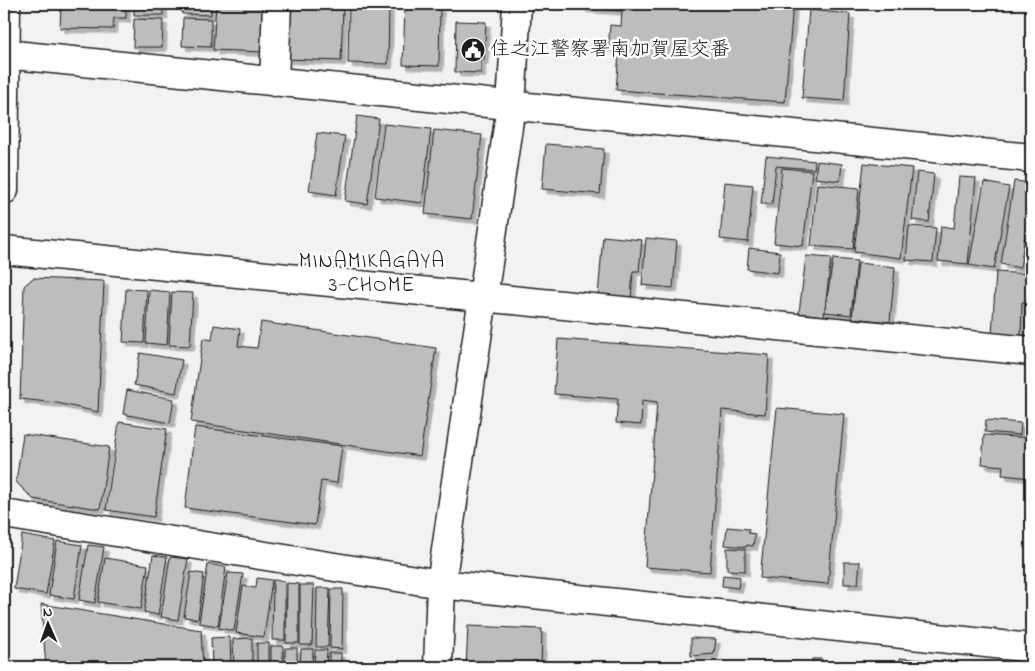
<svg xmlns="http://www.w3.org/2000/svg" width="1035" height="671" font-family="'Indie Flower','Klee One',sans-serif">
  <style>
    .building { fill: #bdbdbd; stroke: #1c1c1c; filter: url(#shadow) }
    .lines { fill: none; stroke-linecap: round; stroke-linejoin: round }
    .minor-casing { stroke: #1c1c1c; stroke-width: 31 }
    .minor { stroke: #fff; stroke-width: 28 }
    .labels { text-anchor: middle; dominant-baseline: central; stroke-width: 5; stroke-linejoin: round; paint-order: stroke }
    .poi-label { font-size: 20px; fill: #1c1c1c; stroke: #fff; text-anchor: start }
    .neighbourhood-label { font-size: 21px; letter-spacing: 1px; fill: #1c1c1c; stroke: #fff }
  </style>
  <defs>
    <filter id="shadow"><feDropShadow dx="4.5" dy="4.5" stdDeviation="0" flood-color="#0004"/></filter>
  </defs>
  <rect width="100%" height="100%" fill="#f2f2f2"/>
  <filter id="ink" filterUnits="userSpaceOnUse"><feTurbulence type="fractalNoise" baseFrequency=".02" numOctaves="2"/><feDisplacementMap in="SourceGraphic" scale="10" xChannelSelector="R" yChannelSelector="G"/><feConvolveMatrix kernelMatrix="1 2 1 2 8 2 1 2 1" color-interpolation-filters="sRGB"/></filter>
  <g filter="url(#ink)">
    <path class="building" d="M61 4H126V18H114L113 29 60 28Z
      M134 4H163V15H134Z
      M182 4H211V15L182 14Z
      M216 4H267L264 52 213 50Z
      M582 4H793L785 102 616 90 619 52 608 51 610 25 621 26 622 11 582 8Z
      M288 5 343 7 341 61 286 59Z
      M349 5 389 6 388 64 348 63Z
      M405 7H440L439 66 403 65Z
      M809 10 850 14 844 101 802 98Z
      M183 18 211 19V47L182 46Z
      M134 19 163 20 162 47H133Z
      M456 21 486 22 484 61 481 60V73L455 72Z
      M357 116 379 119 367 204 345 201Z
      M384 124 431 129 422 203 375 197Z
      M434 130 482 135 472 219 425 214Z
      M317 133 345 136 336 195 309 191Z
      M546 144 604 149 600 194 542 189Z
      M766 156 815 161 814 169 776 166 772 204H761Z
      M817 161 842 164 840 181 815 178Z
      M864 163 912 168 901 258 854 252Z
      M782 168 812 171 803 246 774 243Z
      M917 172 934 174 929 222 912 220Z
      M959 177 976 178 968 264 938 261 941 226 954 228Z
      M1014 181 1031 183V195L1020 268 1001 264Z
      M725 182 753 185 748 242 720 239Z
      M984 182 1009 187 994 269 969 265Z
      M817 184 859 188 853 249 811 246Z
      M909 226 936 228 933 262 906 260Z
      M603 236 642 240 639 271H633L631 299 598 296Z
      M646 238 677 241 673 288 642 285Z
      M749 248 780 252 778 273 747 269Z
      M806 256 831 258 824 316 799 313Z
      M833 259 857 261 851 315 825 312Z
      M858 263 895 267 890 322 852 318Z
      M996 272 1031 274V303L1022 302 1021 336 992 334Z
      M33 278 104 281 98 412 57 403 20 399 24 286Z
      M126 289 147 290 144 343 123 342Z
      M149 290 170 292 167 345 146 343Z
      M172 292 193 293 190 346 169 345Z
      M261 322 436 348 420 456 191 422 203 338 212 340 214 325 240 329 238 346 257 348Z
      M558 339 769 355 765 414 722 410 710 572 645 567 657 402 642 400 641 425 616 423 618 399 554 394Z
      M140 353 182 360 176 393 134 385Z
      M1028 386 1031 387V433H1024Z
      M127 390 174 399 170 423 123 414Z
      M777 408 844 414 828 584 760 578Z
      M986 420 1021 423 1020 435 985 432Z
      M119 422 167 429 154 517 106 510Z
      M195 427 342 446 337 483 321 481 315 525 185 508Z
      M23 434 109 447 100 509 33 499 16 482Z
      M984 435 1031 438V478L1002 475 1003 466 982 464Z
      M727 527 749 529 748 533 755 534 753 546 747 545 746 547 725 545Z
      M22 535 55 541 46 594 14 589Z
      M57 541 82 545 74 599 49 595Z
      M88 545 104 547 95 603 79 600Z
      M727 548 745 549V571L727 570Z
      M153 555 167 557 158 615 144 612Z
      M170 557 188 559 178 620 161 617Z
      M105 558 148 565 141 609 98 602Z
      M844 562H860L858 584H844Z
      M208 564 226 567 218 626 199 623Z
      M191 572 204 574 198 619 184 617Z
      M228 573 243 574 234 631 219 628Z
      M723 575 740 577 738 588 722 586Z
      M257 578 272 580 264 637 236 633 243 586 256 588Z
      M273 580 285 581V640H272Z
      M287 583 299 584V643H286Z
      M300 585H314L312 645H300Z
      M317 588H330L328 647H316Z
      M331 589H343L342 649 330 648Z
      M41 604 201 630 203 667H46Z
      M468 626 542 629 541 667H466Z
      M230 637 231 667H212L211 638Z
      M252 638V667H234L233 639Z
      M691 638 716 639 714 654 691 656Z
      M257 643H269V667H257Z
      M271 646H283V667H271Z
      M285 648H297V667H285Z
      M301 649H313L312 667H300Z
      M315 650H327L326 667H314Z
      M329 653H341V667H329Z
      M900 658 957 663V667H900Z
      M812 659H822V667H812Z"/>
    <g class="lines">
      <defs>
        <path id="minor" d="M4 54 1031 158
          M274 82 277 4
          M4 190 6 4
          M4 250 1031 351
          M4 514 441 584 1031 648
          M438 667 441 584 511 106 517 4"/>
      </defs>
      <use href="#minor" class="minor-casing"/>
      <use href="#minor" class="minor"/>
    </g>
  </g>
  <defs>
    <symbol id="civic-disc" viewBox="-11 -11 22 22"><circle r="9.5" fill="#1c1c1c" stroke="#fff"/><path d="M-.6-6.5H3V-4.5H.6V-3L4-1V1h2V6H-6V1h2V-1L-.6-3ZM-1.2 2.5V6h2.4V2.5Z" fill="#fff"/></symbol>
  </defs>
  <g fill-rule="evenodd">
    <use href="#civic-disc" x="459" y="36" width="28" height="28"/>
  </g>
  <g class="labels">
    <g class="poi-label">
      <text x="490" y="50">住之江警察署南加賀屋交番</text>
    </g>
    <g class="neighbourhood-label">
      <text x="372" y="262">MINAMIKAGAYA<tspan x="372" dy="24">3-CHOME</tspan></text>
    </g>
  </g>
  <rect width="1035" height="671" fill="none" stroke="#fff" stroke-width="20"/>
  <rect x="10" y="10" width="1015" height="651" fill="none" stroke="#1c1c1c" stroke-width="2" filter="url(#ink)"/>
  <g transform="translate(48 624) rotate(358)" stroke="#ffffff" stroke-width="4" paint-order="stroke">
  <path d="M0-4L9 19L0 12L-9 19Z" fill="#1c1c1c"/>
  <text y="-8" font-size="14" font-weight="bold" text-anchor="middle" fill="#1c1c1c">N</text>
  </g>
</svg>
